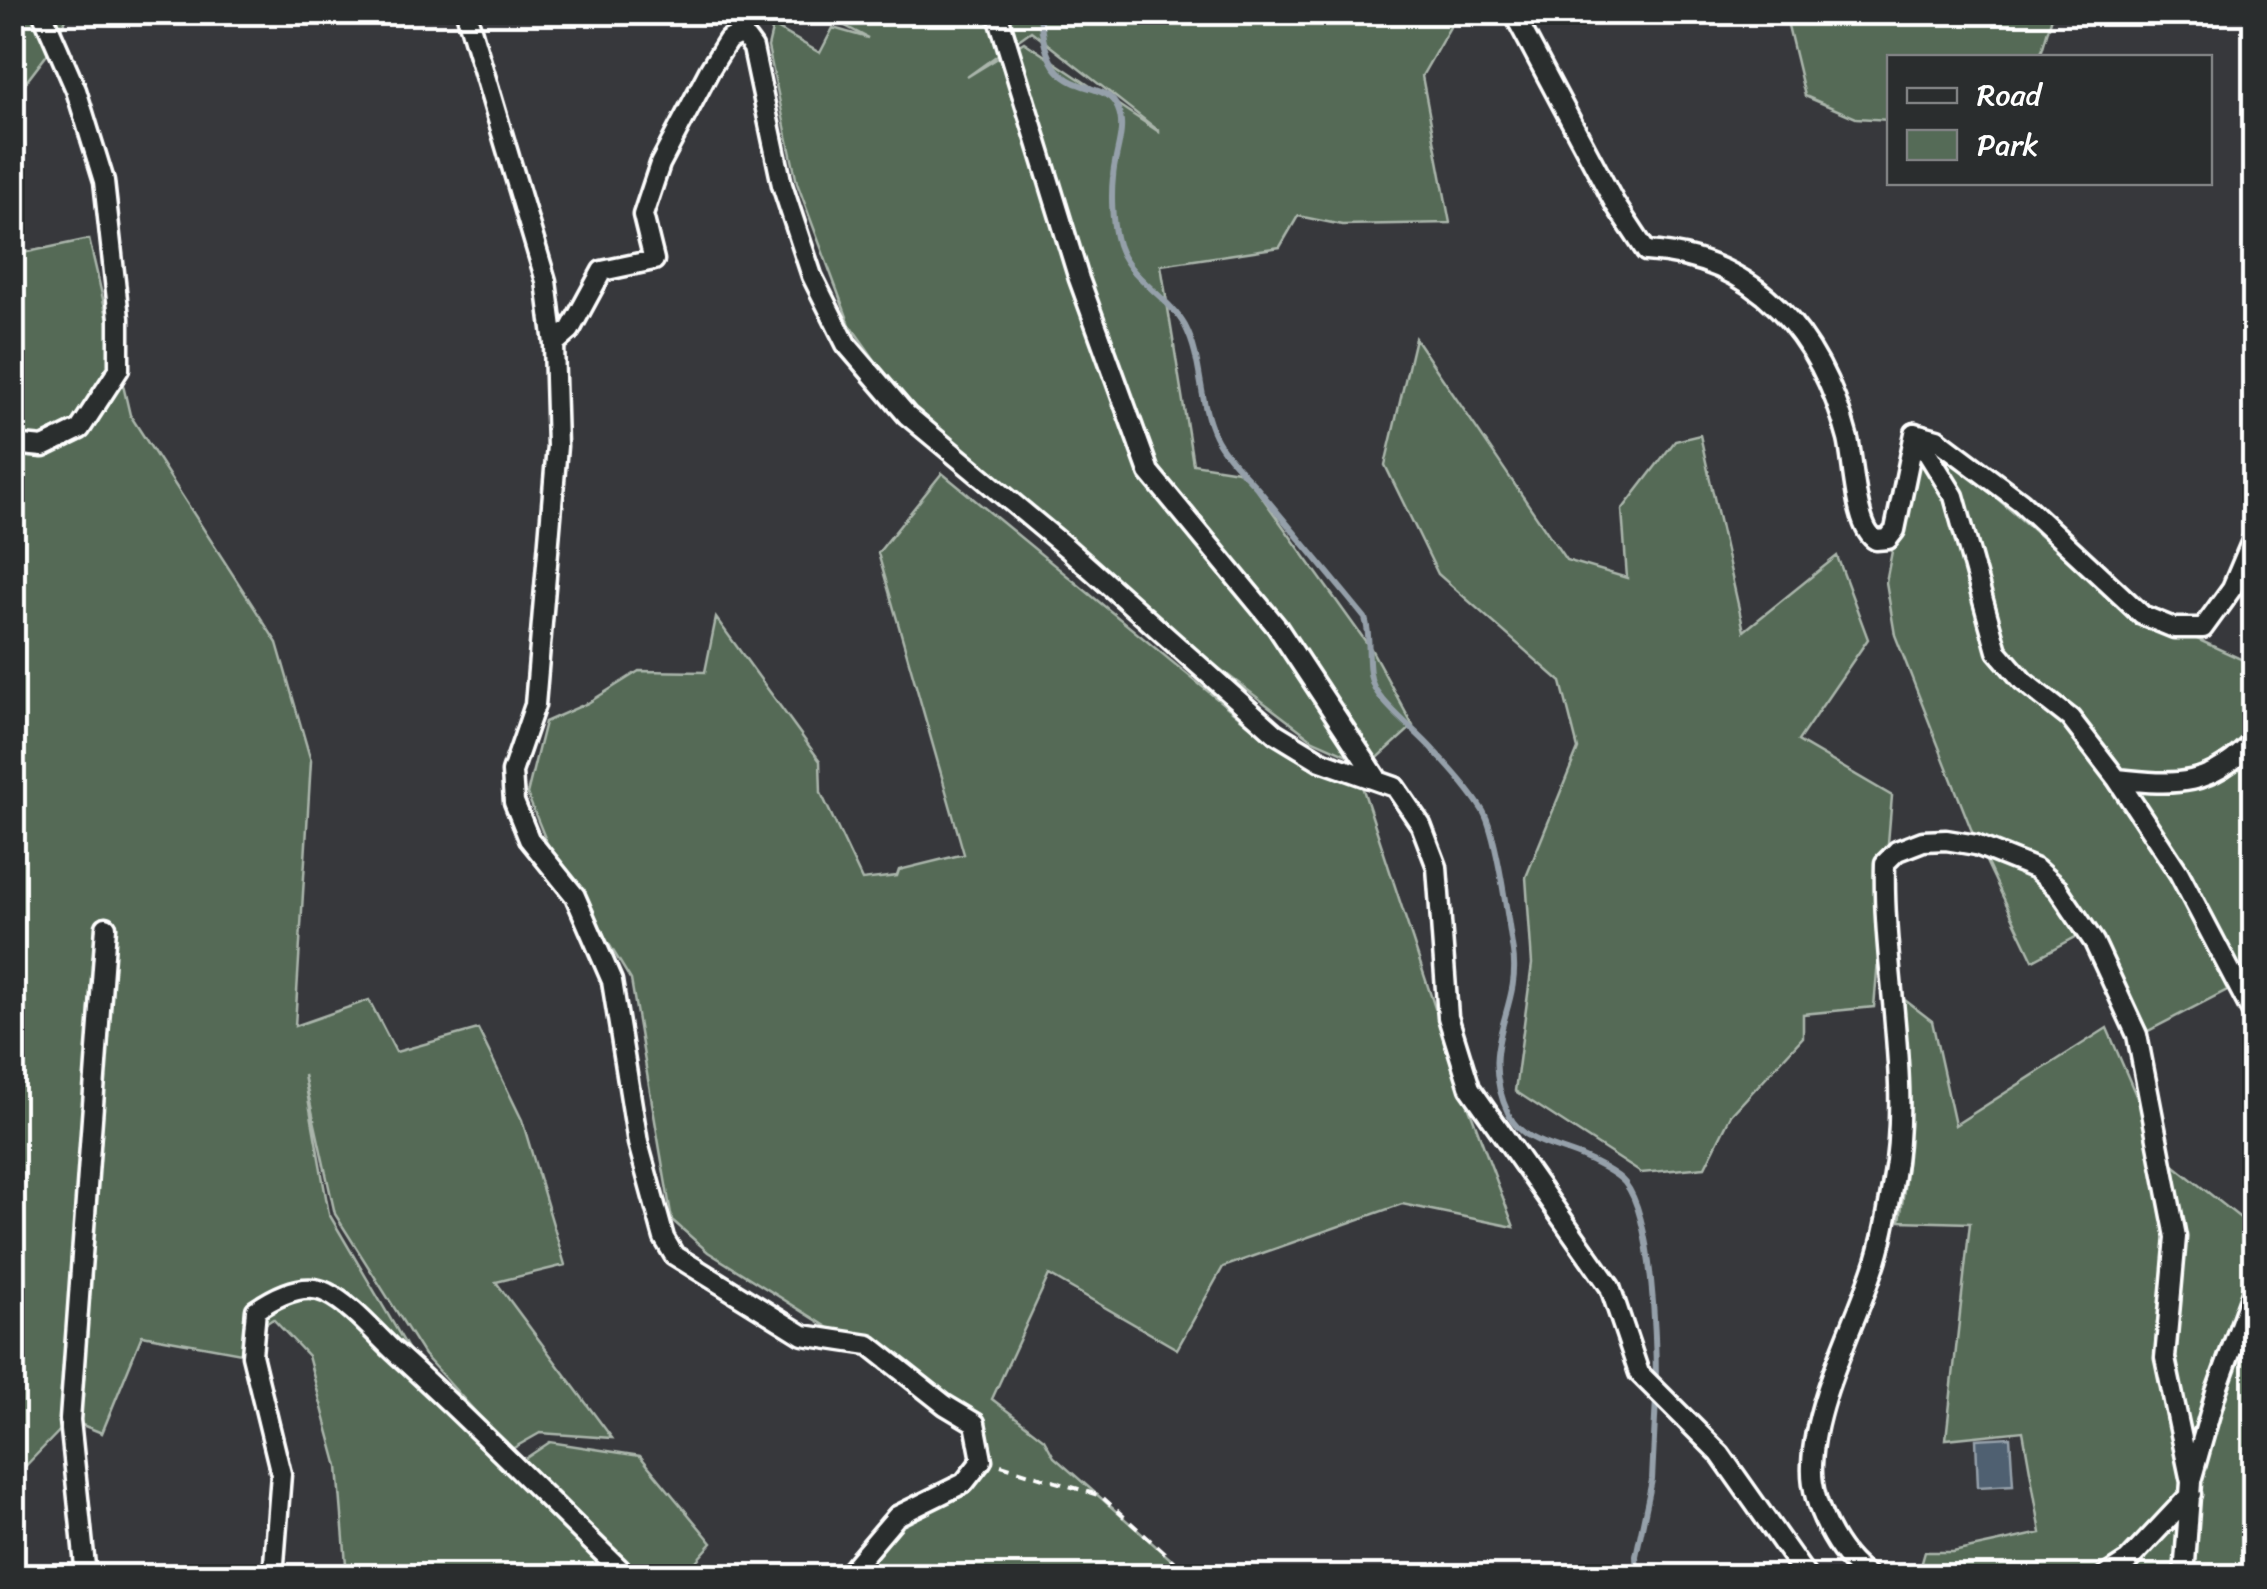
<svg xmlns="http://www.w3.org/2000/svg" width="2267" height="1589" font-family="Sriracha,sans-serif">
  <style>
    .green { fill: #556b57; stroke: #aab5ab; stroke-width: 2.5; fill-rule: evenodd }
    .water { fill: #4f6171; stroke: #95a0aa; stroke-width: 2.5 }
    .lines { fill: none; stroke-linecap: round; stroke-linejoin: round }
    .stream { stroke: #95a0aa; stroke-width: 6 }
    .minor-casing { stroke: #fff; stroke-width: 25 }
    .path { stroke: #fff; stroke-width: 4; stroke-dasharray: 10 8; stroke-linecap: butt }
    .minor { stroke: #2a2d2e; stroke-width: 18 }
  </style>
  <rect width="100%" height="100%" fill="#37383c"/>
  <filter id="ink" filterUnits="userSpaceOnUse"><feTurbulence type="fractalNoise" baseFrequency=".01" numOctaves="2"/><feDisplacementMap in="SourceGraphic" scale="20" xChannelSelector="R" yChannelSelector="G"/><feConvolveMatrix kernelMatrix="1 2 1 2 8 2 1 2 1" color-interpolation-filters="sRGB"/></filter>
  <g filter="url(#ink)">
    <path class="green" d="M13 13H69L49 52 13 99Z
      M830 13H1458L1422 76 1450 223 1342 225 1298 216 1280 247 1161 265 1193 464 1244 472 1371 649 1413 726 1370 765 1313 740 947 461 850 325 797 183 768 47 773 26 820 53 833 28 868 38 834 20ZM1031 31 1159 131V132L1024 42 967 77Z
      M1785 13V12L2053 13 2040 57 1890 58 1889 120 1856 118 1805 96Z
      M12 219 23 253 89 239 130 415 277 643 311 761 295 1026 369 1000 396 1052 478 1029 522 1120 565 1265 496 1282 612 1438 540 1433 510 1450 424 1355 335 1214 304 1075 329 1214 424 1376 514 1466 550 1442 640 1456 712 1543 683 1576H347L338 1467 308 1356 273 1319 247 1336 252 1355 142 1335 102 1433 70 1420 13 1479Z
      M1415 338 1566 560 1627 578 1622 510 1675 441 1700 435 1744 631 1837 556 1868 639 1798 741 1892 796 1874 1007 1803 1014V1037L1731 1115 1705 1167 1641 1173 1515 1091 1532 964 1526 877 1578 749 1561 682 1438 574 1385 465Z
      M1915 433 1924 435 2146 628 2197 639 2254 665V719L2244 731 2254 740V1004L2241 983 2148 1031 2087 931 2033 960 1973 834 1895 635 1886 582Z
      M942 473 1266 739 1361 783 1459 1081 1514 1227 1402 1204 1223 1267 1177 1349 1049 1275 992 1399 1044 1439 1054 1457 1190 1576H864L905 1512 964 1483 985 1426 708 1252 672 1220 631 980 547 843 527 794 545 722 588 703 639 671 705 672 716 618 820 761 821 793 862 880 897 876 899 870 964 854 878 553Z
      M1897 994 1932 1021 1955 1125 2107 1028 2162 1156 2253 1228 2227 1365 2254 1303V1576H1918L1925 1552H1953L2041 1533 2023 1431 1946 1439 1970 1223 1900 1221 1908 1156Z"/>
    <path class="water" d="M2010 1437 2013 1485 1978 1487 1976 1439Z"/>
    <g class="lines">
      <path class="stream" d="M1040 12C1045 110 1103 71 1118 109 1127 130 1114 155 1113 177 1111 195 1112 220 1116 237 1124 278 1167 293 1185 326 1203 360 1198 401 1215 436 1224 455 1244 473 1258 489 1294 532 1330 575 1365 618 1373 641 1363 672 1377 692 1391 713 1418 732 1435 752 1452 770 1470 790 1483 811 1497 835 1508 921 1513 952 1522 1011 1475 1043 1509 1115 1521 1141 1556 1146 1580 1156 1592 1161 1617 1173 1625 1183 1653 1218 1656 1340 1656 1385
        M1637 1576 1636 1556 1652 1480 1656 1398"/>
      <defs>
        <path id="minor" d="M466 12 546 281 554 344 557 446 535 705 512 772 514 802 529 839 575 896 612 981 638 1143 664 1238 674 1255 803 1335 869 1345 945 1405 975 1423 982 1460 964 1483 897 1516 846 1576
          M997 12 1079 279 1149 472 1277 627 1376 777
          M1513 12 1615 204 1646 251C1758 257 1821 336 1848 439 1854 463 1855 529 1876 540L1888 539 1895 530 1915 433
          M554 344 570 330 602 271 654 260 643 215 660 164 710 69 728 40 742 33 753 48 782 185 812 276 846 344 907 415 1068 549 1275 733 1321 761 1395 787 1421 825 1437 867 1448 1017 1470 1088 1610 1287 1639 1373 1720 1454 1806 1576
          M1915 433 1954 496 1997 651 2023 681 2070 718 2117 779 2179 873 2254 1016
          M1915 433 1937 439 2021 502 2142 615 2174 628H2203L2232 588 2254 536
          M12 444 43 447 80 429 119 369V318L104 181 76 90 42 12
          M2117 779C2176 786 2212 787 2254 740
          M2192 1477 2216 1392 2254 1287
          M86 1576 70 1420 106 927
          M273 1576 281 1474 252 1355 256 1310C275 1297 304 1281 327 1293 352 1305 376 1335 396 1353 476 1425 550 1502 627 1576
          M1868 1576C1837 1556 1810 1503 1812 1465 1814 1403 1853 1329 1873 1270 1883 1242 1888 1211 1893 1181 1912 1078 1882 968 1885 863L1897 851 1923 841 1946 840 1976 845 2036 869 2058 889 2094 942 2137 1035 2176 1237 2165 1358 2191 1482 2184 1576
          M2105 1576 2128 1561 2191 1494"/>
      </defs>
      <use href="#minor" class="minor-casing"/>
      <path class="path" d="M1001 1465 1101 1496 1190 1576"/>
      <use href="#minor" class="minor"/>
    </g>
  </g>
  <rect width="2267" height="1589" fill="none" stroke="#2a2d2e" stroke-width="50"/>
  <rect x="25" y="25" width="2217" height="1539" fill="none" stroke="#fff" stroke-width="4" filter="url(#ink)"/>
  <rect x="1887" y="55" width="325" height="130" fill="#2a2d2e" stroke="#7f8182" stroke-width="2.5"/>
  <rect x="1907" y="88" width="50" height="15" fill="#2a2d2e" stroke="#7f8182" stroke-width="2.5"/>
  <text x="1977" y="105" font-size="30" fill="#ffffff">Road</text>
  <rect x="1907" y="130" width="50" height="30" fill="#556b57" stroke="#7f8182" stroke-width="2.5"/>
  <text x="1977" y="155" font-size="30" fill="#ffffff">Park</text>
</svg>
